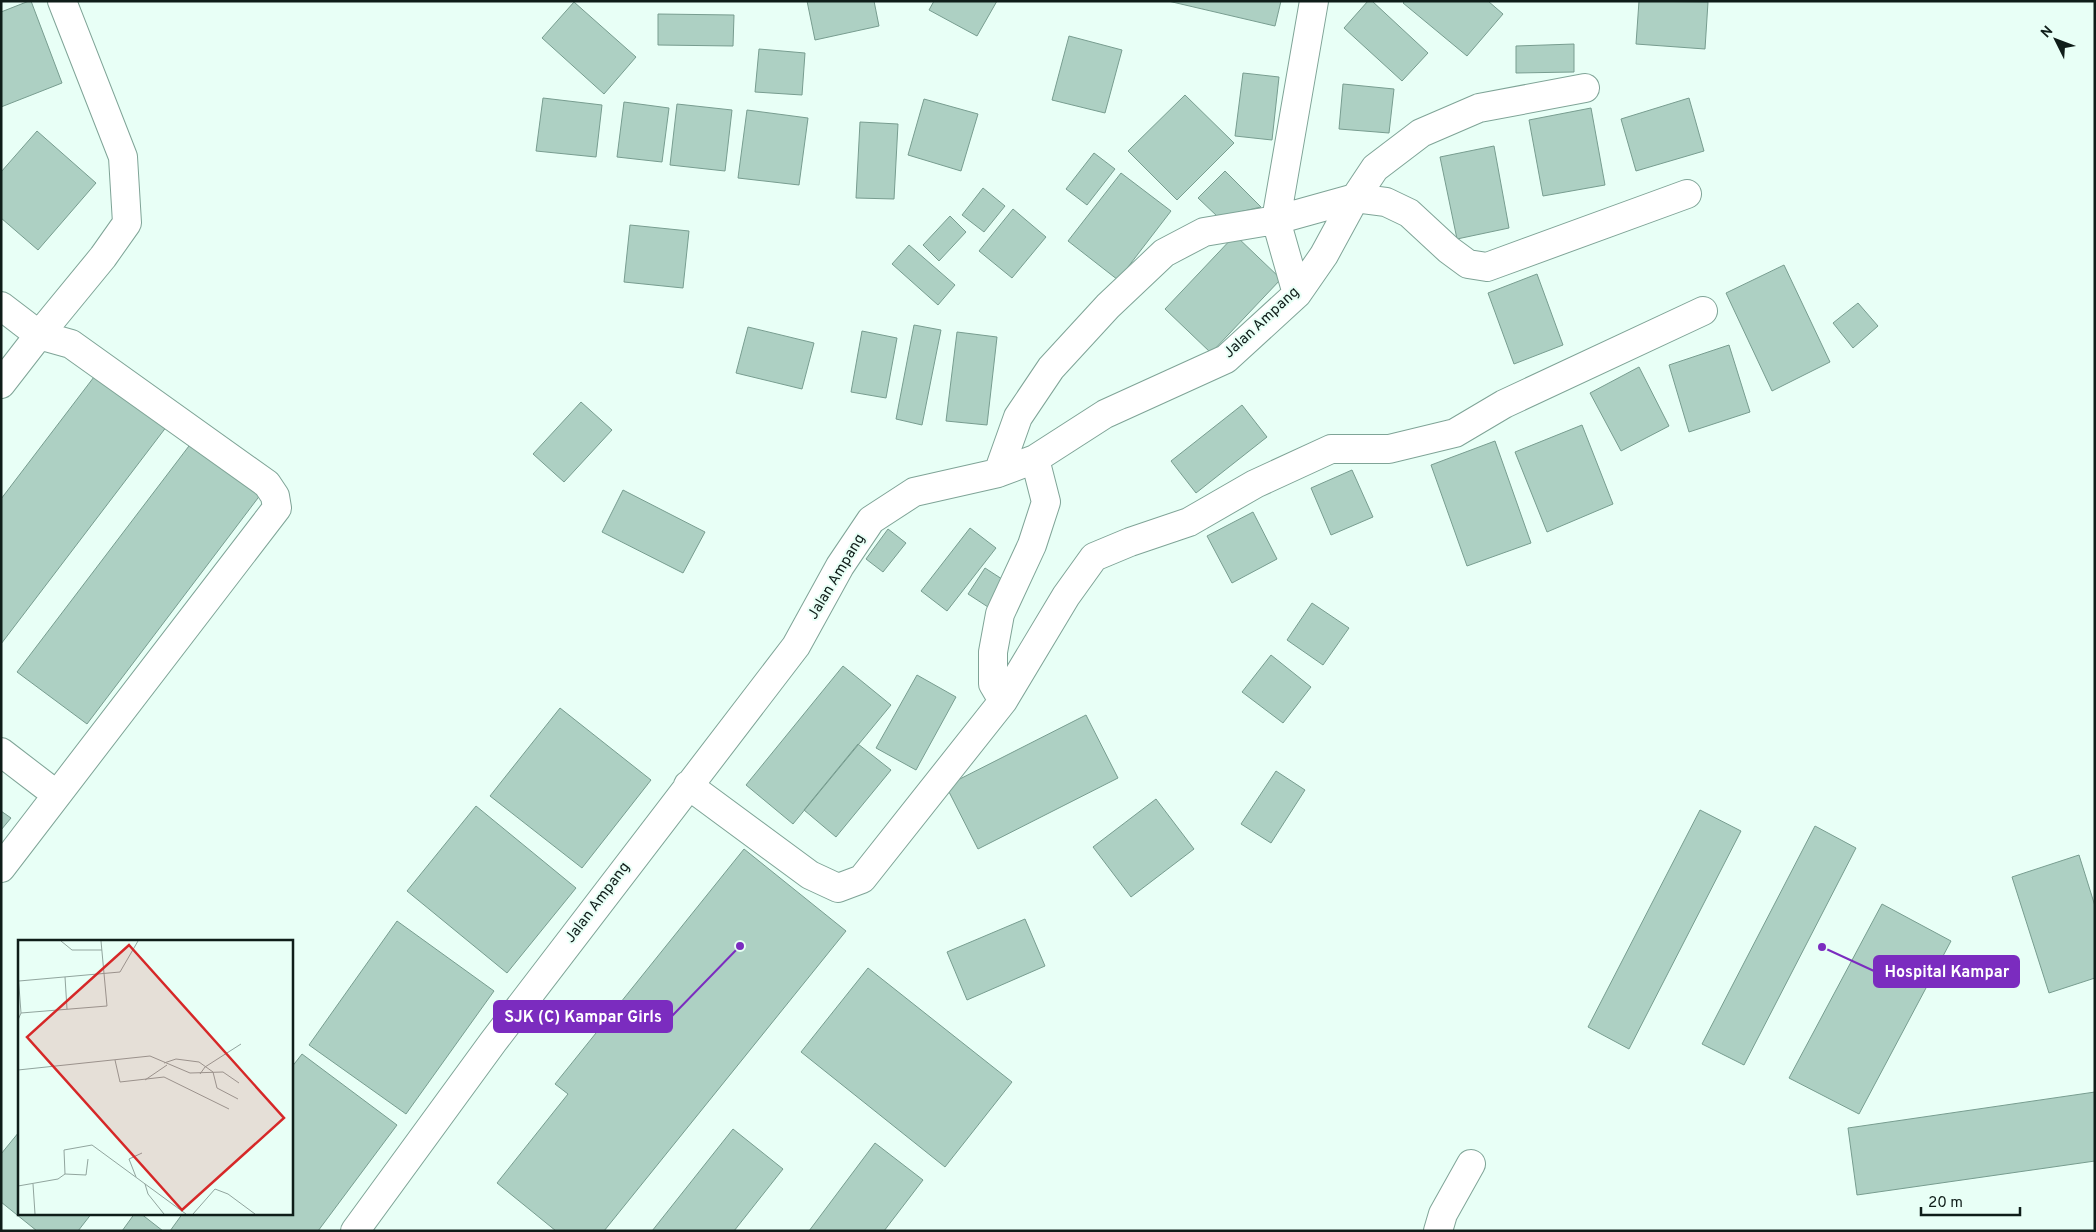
<svg xmlns="http://www.w3.org/2000/svg" width="2096" height="1232" font-family="Overpass,sans-serif">
  <style>
    .building { fill: #add0c3; stroke: #789d90 }
    .lines { fill: none; stroke-linecap: round; stroke-linejoin: round }
    .minor-casing { stroke: #7fa497; stroke-width: 30 }
    .minor { stroke: #fff; stroke-width: 28 }
    .labels { text-anchor: middle; dominant-baseline: central; stroke-width: 4; stroke-linejoin: round; paint-order: stroke }
    .street-label { font-size: 15px; fill: #0f1d19; stroke: #e8fff6 }
    .inset-road { fill: none; stroke: #91a59e; stroke-width: 1 }
    .view { fill: #d62828; fill-opacity: 0.15; stroke: #d62828; stroke-width: 2.5 }
    .inset-edge { fill: none; stroke: #0f1d19; stroke-width: 2.5 }
    .leader { fill: none; stroke: #7b2cbf; stroke-width: 2 }
    .callout-dot { fill: #7b2cbf; stroke: #e8fff6; stroke-width: 2 }
    .callout { fill: #7b2cbf; stroke: #7b2cbf; stroke-width: 2 }
    .callout-label { font-size: 16px; text-anchor: middle; font-weight: bold; fill: #fff }
  </style>
  <rect width="100%" height="100%" fill="#e8fff6"/>
  <path class="building" d="M29 1H31L62 83 1 107V12Z
    M807 1H874L879 26 815 40Z
    M934 1H997L977 36 929 10Z
    M1168 1H1281L1275 26Z
    M1368 1H1372L1428 53 1402 81 1344 28Z
    M1405 1H1488L1503 14 1467 56 1403 3Z
    M1639 1 1708 2 1705 49 1636 44Z
    M574 2 636 57 604 94 542 38Z
    M658 14 734 15 733 46 658 45Z
    M1069 36 1122 50 1105 113 1052 100Z
    M1574 44V72L1516 73V46Z
    M759 49 805 53 802 95 755 92Z
    M1243 73 1279 77 1272 140 1235 136Z
    M1343 84 1394 89 1389 133 1339 129Z
    M1185 95 1234 143 1177 200 1128 151Z
    M543 98 602 105 596 157 536 151Z
    M1689 98 1704 151 1636 171 1621 119Z
    M924 99 978 114 961 171 908 155Z
    M624 102 669 108 662 162 617 157Z
    M677 104 732 110 725 171 670 165Z
    M1591 108 1605 185 1543 196 1529 120Z
    M747 110 808 118 799 185 738 178Z
    M860 122 898 124 894 199 856 198Z
    M37 131 96 183 38 250 1 218V172Z
    M1494 146 1509 228 1457 239 1440 157Z
    M1094 153 1115 169 1087 205 1066 189Z
    M1225 171 1261 207 1218 217 1198 198Z
    M1121 173 1171 211 1118 280 1068 241Z
    M983 188 1005 206 984 232 962 215Z
    M1013 209 1046 237 1012 278 979 251Z
    M950 216 966 232 939 261 923 245Z
    M630 225 689 231 683 288 624 282Z
    M1235 235 1281 279 1211 353 1165 309Z
    M909 245 955 285 938 305 892 264Z
    M1784 265 1830 362 1772 391 1726 293Z
    M1537 274 1563 345 1514 364 1488 293Z
    M1858 303 1878 326 1853 348 1833 323Z
    M914 325 941 330 922 425 896 419Z
    M748 327 814 343 802 389 736 373Z
    M862 331 897 338 886 398 851 392Z
    M957 332 997 337 987 425 946 421Z
    M1729 345 1750 412 1689 432 1669 365Z
    M1639 367 1669 426 1621 451 1590 393Z
    M97 373 167 426 1 644V499Z
    M581 402 612 430 564 482 533 454Z
    M1242 405 1267 437 1196 493 1171 461Z
    M1582 425 1613 504 1547 532 1515 452Z
    M1495 441 1531 543 1467 566 1431 465Z
    M192 442 261 494 87 724 17 672Z
    M1352 470 1373 517 1331 535 1311 488Z
    M623 490 705 532 683 573 602 532Z
    M1253 512 1277 559 1232 583 1207 536Z
    M970 528 996 548 947 611 921 591Z
    M888 529 906 543 883 572 866 559Z
    M985 568 1005 581 988 607 968 594Z
    M1312 603 1349 628 1323 665 1287 640Z
    M1271 655 1311 687 1283 723 1242 692Z
    M843 666 891 705 793 824 746 785Z
    M917 675 956 697 916 770 876 748Z
    M560 708 651 780 582 868 490 796Z
    M1086 715 1118 778 978 849 946 786Z
    M858 744 891 770 836 837 804 810Z
    M1276 771 1305 790 1271 843 1241 824Z
    M1156 799 1194 849 1131 897 1093 847Z
    M476 806 576 888 507 973 407 891Z
    M1700 810 1741 831 1629 1049 1588 1027Z
    M1 811 11 818 1 830Z
    M1815 826 1856 848 1744 1065 1702 1044Z
    M744 849 846 931 604 1231H556L497 1183 568 1094 555 1084Z
    M2079 855 2095 906V978L2049 993 2012 877Z
    M1882 904 1951 941 1859 1114 1789 1078Z
    M1025 919 1045 966 967 1000 947 952Z
    M397 921 494 991 406 1114 309 1045Z
    M868 968 1012 1082 945 1167 801 1052Z
    M302 1054 397 1125 318 1231H170L183 1213H291V1068Z
    M2095 1092V1161L1857 1195 1848 1128Z
    M733 1129 783 1169 734 1231H652Z
    M19 1132V1213H92L78 1231H37L1 1202V1154Z
    M875 1143 923 1180 884 1231H809Z
    M135 1213H140L163 1231H122Z"/>
  <g class="lines">
    <defs>
      <path id="minor" d="M1297 294 1276 220 1314 1
        M1 306 39 335 71 344 267 484 275 496 277 508 1 868
        M1 384 39 335 103 257 127 223 123 157 62 1
        M998 473 1018 417 1051 368 1108 306 1164 253 1204 232 1276 220 1355 198 1386 202 1409 213 1449 250 1468 264 1487 267 1687 194
        M1003 701 993 684V652L1000 614 1032 545 1046 502 1035 459
        M1 752 57 795
        M688 785 810 875 838 888 862 879 1003 701 1066 596 1094 557 1130 542 1189 522 1255 484 1331 449H1389L1455 433 1504 404 1703 311
        M355 1231 493 1042 796 646 840 566 871 520 914 492 998 473 1035 459 1105 414 1226 359 1297 294 1324 255 1355 198 1375 168 1421 133 1479 108 1585 88
        M1438 1231 1443 1214 1471 1164"/>
    </defs>
    <use href="#minor" class="minor-casing"/>
    <use href="#minor" class="minor"/>
  </g>
  <g class="labels">
    <g class="street-label">
      <text transform="translate(1262 323) rotate(-43)">Jalan Ampang</text>
      <text transform="translate(837 577) rotate(-59)">Jalan Ampang</text>
      <text transform="translate(598 903) rotate(-53)">Jalan Ampang</text>
    </g>
  </g>
  <g transform="translate(18 940)">
    <rect width="275" height="275" fill="#e8fff6"/>
    <path class="inset-road" d="M43 1 54 10H84M0 33 3 73 0 80M47 37 49 69M1 41 102 32 120 1M3 73 89 66 83 1M97 120 102 142 146 137 211 169M146 123 158 119 181 122 195 132 199 148 220 159M0 130 132 116 172 133 205 132 221 143M182 134 187 127 223 104M127 140 149 125M47 234 68 235 70 219M118 237 111 219 124 213M15 244 17 274M127 244 130 254 146 274M0 246 40 239 47 234 46 210 74 205 168 274M175 274 197 249 210 254 237 274"/>
    <path class="view" d="M111 5 266 178 164 270 9 97Z"/>
    <rect width="275" height="275" class="inset-edge"/>
  </g>
  <path class="leader" d="M1822 947L1874 971M740 946L672 1016"/>
  <g class="callout-dot">
    <circle cx="1822" cy="947" r="5"/>
    <circle cx="740" cy="946" r="5"/>
  </g>
  <g class="callout">
    <rect x="1874" y="956" width="145" height="31" rx="5"/>
    <rect x="494" y="1001" width="178" height="31" rx="5"/>
  </g>
  <g class="callout-label">
    <text x="1947" y="977">Hospital Kampar</text>
    <text x="583" y="1022">SJK (C) Kampar Girls</text>
  </g>
  <rect width="2096" height="1232" fill="none" stroke="#0f1d19" stroke-width="5"/>
  <g transform="translate(2056 40) rotate(312)" stroke="#e8fff6" stroke-width="4" paint-order="stroke">
  <path d="M0-4L9 19L0 12L-9 19Z" fill="#0f1d19"/>
  <text y="-8" font-size="14" font-weight="bold" text-anchor="middle" fill="#0f1d19">N</text>
  </g>
  <path d="M1921 1207v8h99v-8" fill="none" stroke="#0f1d19" stroke-width="2.5"/>
  <text x="1928" y="1207" font-size="15" fill="#0f1d19" stroke="#e8fff6" stroke-width="4" paint-order="stroke">20 m</text>
</svg>
